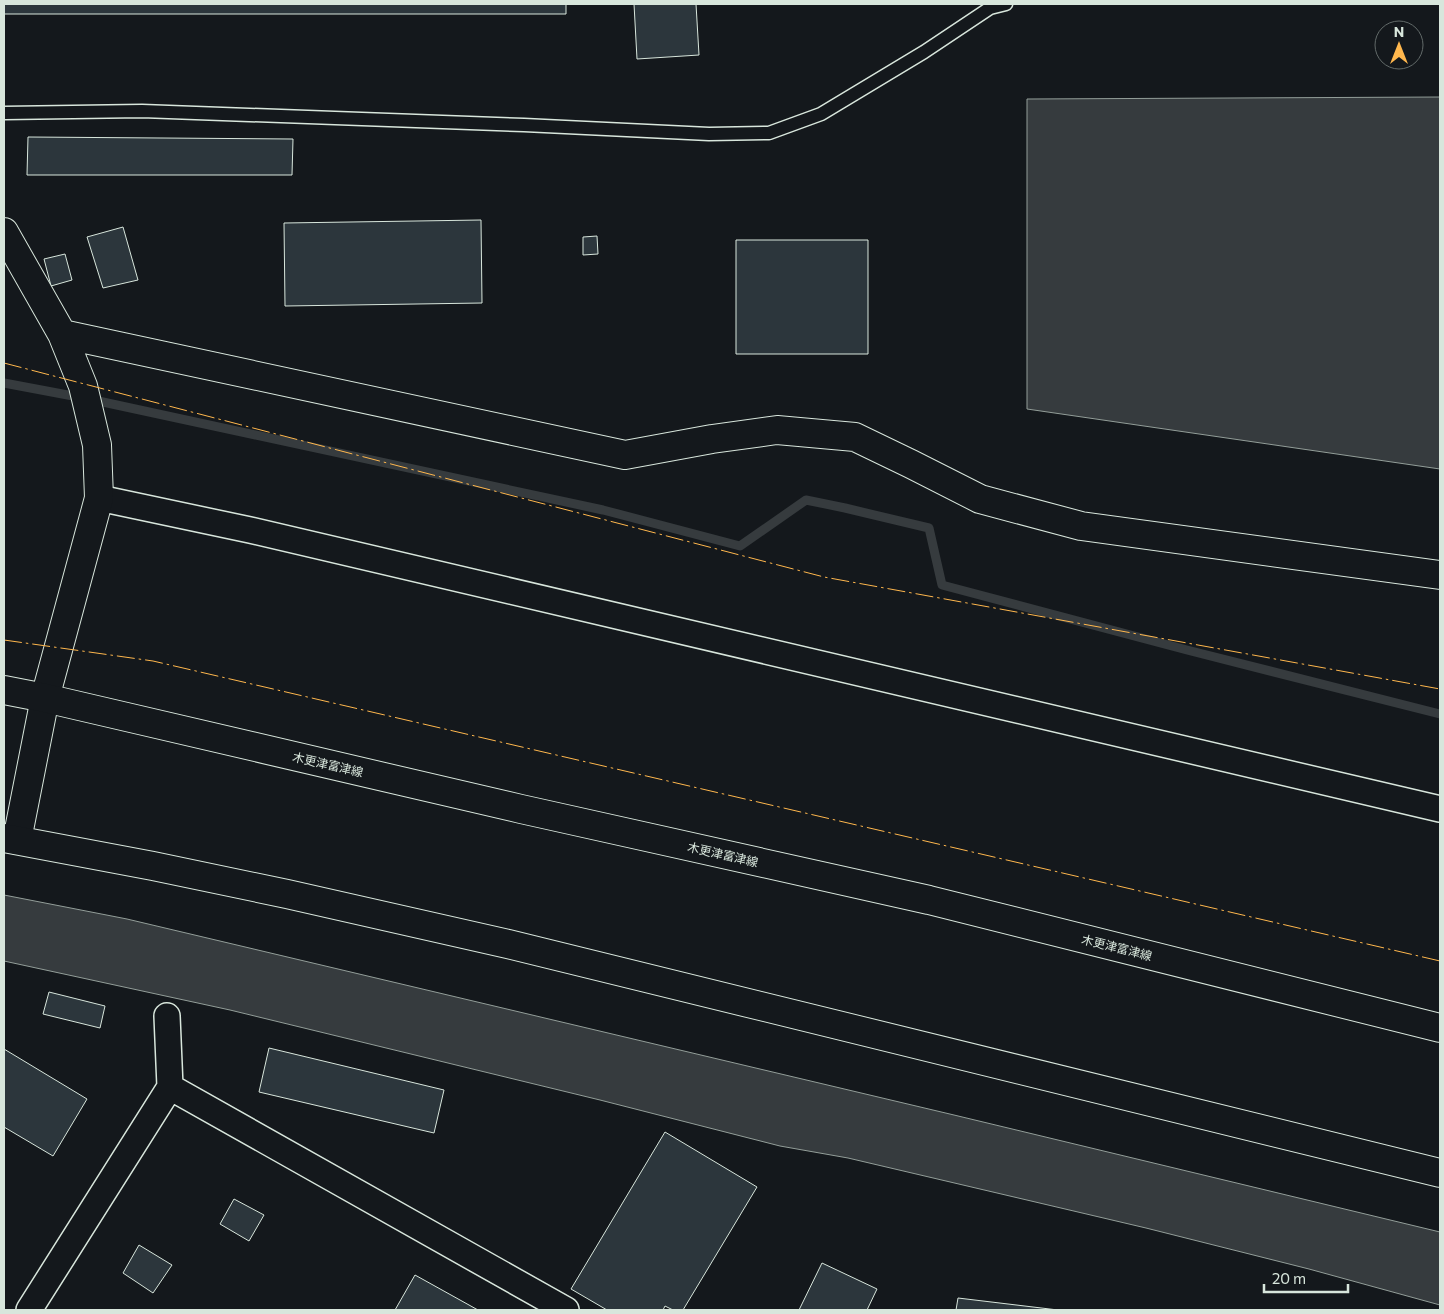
<svg xmlns="http://www.w3.org/2000/svg" width="1444" height="1314" font-family="Commissioner,'Noto Sans JP',sans-serif">
  <style>
    .water { fill: #363b3e; stroke: #939e99 }
    .lines { fill: none; stroke-linecap: round; stroke-linejoin: round }
    .stream { stroke: #363b3e; stroke-width: 9 }
    .building { fill: #2c363c; stroke: #d8e6dc }
    .lane-casing { stroke: #d8e6dc; stroke-width: 15 }
    .street-casing { stroke: #d8e6dc; stroke-width: 28 }
    .secondary-casing { stroke: #d8e6dc; stroke-width: 30 }
    .primary-casing { stroke: #d8e6dc; stroke-width: 30 }
    .lane { stroke: #14181c; stroke-width: 12 }
    .street { stroke: #14181c; stroke-width: 25 }
    .secondary { stroke: #14181c; stroke-width: 28 }
    .primary { stroke: #14181c; stroke-width: 28 }
    .power { stroke: #ffb74d; stroke-width: 1; stroke-dasharray: 18 4 2.5 4; stroke-linecap: butt }
    .labels { text-anchor: middle; dominant-baseline: central; stroke-width: 4; stroke-linejoin: round; paint-order: stroke }
    .street-label { font-size: 12px; fill: #d8e6dc; stroke: #14181c }
  </style>
  <rect width="100%" height="100%" fill="#14181c"/>
  <path class="water" d="M1440 97V469L1027 409V99Z
    M4 895 127 919 954 1115 1440 1232V1305L1309 1269 1146 1228 848 1158 780 1146 600 1100 230 1010 4 961Z"/>
  <g class="lines">
    <path class="stream" d="M4 383 89 399 603 510 740 546 806 500 845 508 929 528 942 585 1187 650 1440 714"/>
  </g>
  <path class="building" d="M4 4H566V14H4Z
    M634 4H696L699 55 637 59Z
    M28 137 293 139 292 175H27Z
    M481 220 482 303 285 306 284 223Z
    M123 227 138 280 103 288 87 237Z
    M597 236 598 254 583 255V237Z
    M736 240H868V354H736Z
    M65 254 72 280 51 286 44 259Z
    M49 992 105 1006 100 1028 43 1014Z
    M269 1048 444 1090 434 1133 259 1092Z
    M4 1049 87 1099 53 1156 4 1127Z
    M665 1132 757 1187 683 1310H673L665 1306 663 1310H607L571 1289Z
    M234 1199 264 1215 249 1241 220 1224Z
    M139 1245 172 1265 153 1293 123 1273Z
    M822 1263 877 1289 867 1310H799Z
    M415 1275 478 1310H395Z
    M958 1298 1058 1310H956Z"/>
  <g class="lines">
    <defs>
      <path id="lane" d="M4 113 142 111 524 125 709 134 769 133 821 114 924 52 990 8 1006 4"/>
      <path id="street" d="M99 498 250 530 1440 809
        M167 1016 170 1087 566 1310
        M29 1310 170 1087"/>
      <path id="secondary" d="M4 232 62 334 83 386 97 445 99 498 45 698 17 840
        M62 334 625 455 712 439 777 430 855 437 911 464 980 499 1081 526 1440 575"/>
      <path id="primary" d="M4 690 45 698 521 809 929 900 1440 1028
        M4 838 153 866 287 894 508 944 1440 1173"/>
    </defs>
    <use href="#lane" class="lane-casing"/>
    <use href="#street" class="street-casing"/>
    <use href="#secondary" class="secondary-casing"/>
    <use href="#primary" class="primary-casing"/>
    <use href="#lane" class="lane"/>
    <use href="#street" class="street"/>
    <use href="#secondary" class="secondary"/>
    <use href="#primary" class="primary"/>
    <path class="power" d="M4 363 824 577 1440 689
      M4 640 153 661 1440 961"/>
  </g>
  <g class="labels">
    <g class="street-label">
      <text transform="translate(328 764) rotate(13)">木更津富津線</text>
      <text transform="translate(723 854) rotate(13)">木更津富津線</text>
      <text transform="translate(1117 947) rotate(14)">木更津富津線</text>
    </g>
  </g>
  <rect width="1444" height="1314" fill="none" stroke="#d8e6dc" stroke-width="10"/>
  <g transform="translate(1399 45)"><circle r="24" fill="#14181c" stroke="#626a69"/>
  <path d="M0-4L9 19L0 12L-9 19Z" fill="#ffb74d"/>
  <text y="-8" font-size="14" font-weight="bold" text-anchor="middle" fill="#d8e6dc">N</text>
  </g>
  <path d="M1264 1284v8h84v-8" fill="none" stroke="#d8e6dc" stroke-width="2.5"/>
  <text x="1272" y="1284" font-size="15" fill="#d8e6dc" stroke="#14181c" stroke-width="4" paint-order="stroke">20 m</text>
</svg>
